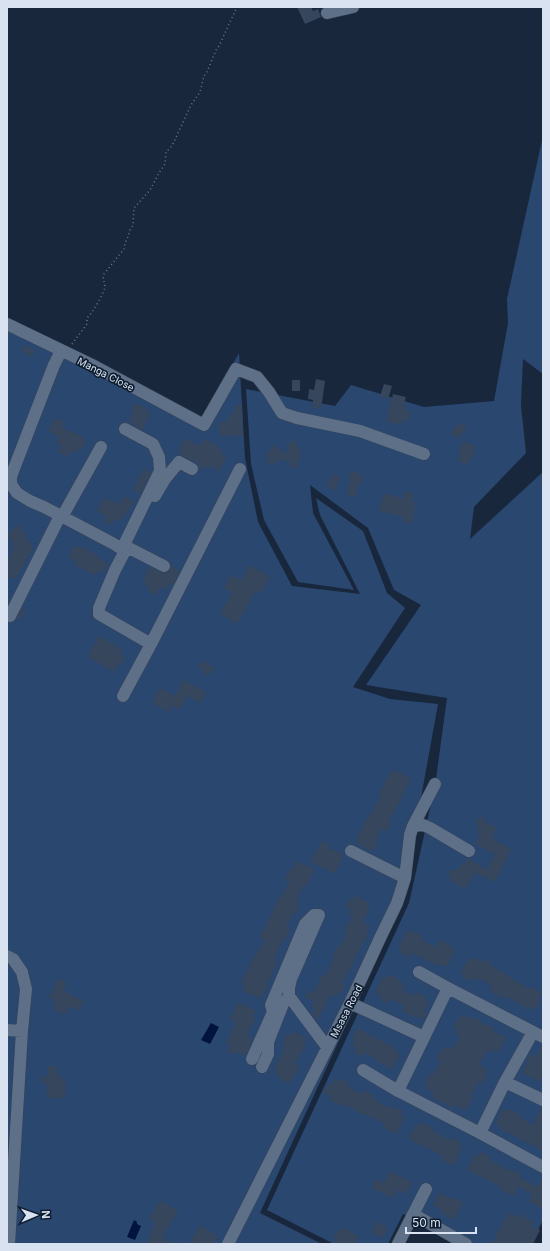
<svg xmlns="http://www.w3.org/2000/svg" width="550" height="1251" font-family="Inter,sans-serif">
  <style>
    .green { fill: #2a4770 }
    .water { fill: #00143d }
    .building { fill: #36465d }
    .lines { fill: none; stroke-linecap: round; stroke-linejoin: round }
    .minor-casing { stroke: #374253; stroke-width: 13 }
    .path { stroke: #6b788a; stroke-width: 1.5; stroke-dasharray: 1 3; stroke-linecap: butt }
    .minor { stroke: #5e7088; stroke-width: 12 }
    .labels { text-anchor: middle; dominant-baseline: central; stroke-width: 3.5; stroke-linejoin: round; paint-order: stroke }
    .street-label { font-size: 10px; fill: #d8e2f0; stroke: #0f1d31 }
  </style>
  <rect width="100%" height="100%" fill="#18273c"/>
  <path class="green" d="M543 136V374L523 359 521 405 526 453 474 507 470 539 543 472V1220L531 1244H461L403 1214 388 1244H334L267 1210 409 903 435 786 447 698 366 685 421 605 394 590 368 528 310 485 313 513 354 590 298 582 264 520 251 464 246 389 335 406 351 385 424 407 494 401 508 323 507 299Z
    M7 328 202 419 239 353 245 458 258 522 292 586 360 594 320 515 316 498 363 531 387 593 405 608 353 687 390 699 438 704 402 903 260 1213 322 1244H7Z"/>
  <path class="water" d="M211 1023 219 1027 210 1044 201 1040Z
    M134 1220 137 1222V1224L141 1226 135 1240 127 1237Z"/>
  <path class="building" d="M297 7H311L313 11 318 9 321 17 305 24Z
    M24 345 35 350 32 357 21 351Z
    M316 379 325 381 321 409 312 408 313 400 308 399 309 389 314 390Z
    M292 380H300V391H292Z
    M384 384 392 386 388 399 380 396Z
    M393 394 406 397 404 404 406 405 405 410 411 411 408 421 403 420 400 425 386 421Z
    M134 403 148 409 147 411 150 413 143 430 129 422 133 413 130 411Z
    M242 405 243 436H235V435L220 436 218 422 229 421V415H233V411H235V406Z
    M55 418 65 423 62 427 85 438 83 441 86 442 83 449 80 447 77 453 72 450 68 457 58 452 62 446 56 443 59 437 48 431Z
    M460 422 467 429 457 439 450 433Z
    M204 438 219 446 217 448 223 451 221 454 226 457 220 471 210 466 209 469 205 466 203 471 199 469V465L196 462 179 455 181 450 179 449 184 439 186 440 187 439 200 446Z
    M296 441V445H298V449H300V456L299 457 300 462H298V467L291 468 289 460 276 461 274 466 266 463 269 459 266 457 272 445 288 454 287 447 289 446V442Z
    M463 441 475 446 473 451 475 452 471 459 470 458 467 465 458 461 460 455 458 454Z
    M143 469 151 473 140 494 133 490Z
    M350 471 359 472 358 475H363L362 483H358L356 497 348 496Z
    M332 474 340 477 335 490 327 487Z
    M404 492H413V502H415V512L413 511V523H404V519H402V517L379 511 384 493 404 499Z
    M124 496 134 501 130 509 129 508 123 519 121 517 118 522 113 520 111 525 103 521 106 516 97 511 104 498 120 504Z
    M19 525 33 548 16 578H7V562L14 545 7 534Z
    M73 546 75 547 76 546 79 548 80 546 99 556 98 558 108 563 102 574 97 571 95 575 74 565 76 561 67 557Z
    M249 565 270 577 261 593 256 590 237 624 220 614 232 593 224 588 231 575 241 580Z
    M171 566 180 571 173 585 171 584 170 585H169L166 590 161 587 156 596 148 591 150 588 145 586 146 582 143 580 149 567 164 573 168 572Z
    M22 608 26 611 21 620 17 618Z
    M98 636 122 649 120 654 125 656 121 665 119 664 114 672 88 657Z
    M202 660 214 668 208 676 202 672 203 670 198 667Z
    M183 680 206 692 201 703 187 696 180 710 171 706 169 712 152 703 159 688 175 696Z
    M394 769 411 779 401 798H402L389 821 392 823 388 831 382 829 376 842 378 843 374 851 371 849 370 851 356 843 358 839 357 838 369 814 370 815 372 812 380 799 378 797 381 792H380L390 772 392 773Z
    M485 816V822L497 827 492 839 511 849 495 882 476 873 473 879 471 878 465 889 451 881 448 871 459 869 462 863 464 865 467 858 487 870 495 854 475 844 479 836 476 819Z
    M322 841 330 845 328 848 344 855 335 874 311 862Z
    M296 861 314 869 307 886 303 885 297 898 299 899 297 904 300 906 296 914 293 913 286 927 290 929 285 940 283 939 275 956 277 957 275 961 278 962 267 984H268L264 994H262L260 998 242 991 245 984 241 983 257 952 258 953 265 940 259 937 262 930 264 931 279 896 282 897 289 881 285 880 290 868 293 869Z
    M355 895 369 903 368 907 370 908 362 923 370 926 366 934 368 935 364 942H363L342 984 345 986 341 993 338 992 336 997 330 994 318 1020 315 1018 312 1015 314 1008 311 1007 314 1001 305 997 309 990 314 992 322 975 325 976 334 958 332 957 337 946 340 948 346 934 344 933 352 916 348 914 351 909 345 907 350 898 353 899Z
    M407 930 412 933 413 931 422 935 420 939 436 948 440 940 452 946 451 949 455 950 447 967 442 964 441 967 412 953 410 958 399 952 402 948 399 947Z
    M474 957 483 962 489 958 491 965 511 977 510 978 529 989 531 987 542 993 538 1000 540 1001 536 1009 532 1007 530 1010 506 996 504 999 490 991 492 986 479 978 478 980 473 978 471 982 463 977 464 975 460 973 469 958 472 960Z
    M389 974 399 979 398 981 404 984 402 989 414 996 416 992 426 997 425 1000 429 1002 424 1012 427 1013 424 1020 416 1016 415 1018 402 1011 405 1006 390 999 388 1003 380 999 381 996 375 993 383 976 387 978Z
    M58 978 67 983 63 991 84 1001 79 1011 69 1006 65 1015 53 1009 55 1003 53 1002 54 999 49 997Z
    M238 1002 256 1011 253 1016 256 1018 247 1035 252 1038 250 1041 251 1042 247 1052H246L244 1056 235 1052 233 1055 227 1051 230 1044 226 1042 236 1022 230 1019Z
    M462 1014 470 1019 472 1016 487 1026 488 1025 494 1028 493 1031 506 1037 499 1052 494 1049 492 1053 487 1050 479 1065 487 1069 485 1074 487 1075 483 1083 479 1081 471 1096 473 1097 465 1111 455 1105 453 1108 432 1097 434 1093 424 1088 427 1083 425 1082 430 1073 433 1075 441 1061 436 1059 441 1050 442 1052 446 1046 453 1050 460 1036 455 1033 457 1029 453 1027 457 1019 459 1020Z
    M357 1028 397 1049 395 1052 400 1055 392 1070 377 1061 378 1060 364 1053 362 1057 354 1052 356 1048 352 1045 355 1040 352 1038Z
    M294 1031 307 1039 304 1044 306 1045 295 1063 300 1066 293 1079H292L289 1083 280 1079 281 1077 275 1074 277 1071 274 1069 284 1049 283 1048 285 1044 282 1042 287 1033 291 1035Z
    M542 1044H543V1075L540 1082 522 1073 528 1061 526 1060 530 1054 536 1057Z
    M48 1066H57V1073L59 1074V1079H66L65 1098H47V1084L41 1083V1076L48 1077Z
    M335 1078 340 1081 341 1079 350 1083 348 1086 361 1094 364 1090 374 1096 373 1098 388 1108 389 1106 394 1108V1107L403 1111 401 1115 405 1117 396 1134 383 1128 385 1124 364 1114 363 1115 344 1104 343 1107 329 1100 331 1096 323 1093 328 1083 332 1085Z
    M542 1107 543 1151 499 1128 500 1127 495 1124 503 1108 508 1111 509 1109 519 1114 518 1116 533 1125Z
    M422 1122 433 1128 432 1130 446 1138 451 1140 452 1138 461 1142 459 1146 462 1148 454 1166 441 1159 443 1156 422 1145V1146L408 1139 417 1124 420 1126Z
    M481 1152 491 1157 489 1159 509 1171 510 1169 521 1174 519 1176 522 1179 538 1187 543 1177V1209L528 1201 532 1194 518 1186 514 1196 500 1189 501 1187 467 1170 475 1154 478 1156Z
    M390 1171 412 1182 406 1194 396 1190 393 1198 371 1188 376 1179 384 1183Z
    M439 1193 452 1199 453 1197 463 1203 454 1220 440 1212 441 1209 433 1205Z
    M160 1200 178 1211 162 1238 176 1244H146L155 1223 149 1219Z
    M508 1212 517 1217 519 1214 534 1222 532 1226 540 1230 533 1244H498L493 1242Z
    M377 1221 388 1228 382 1238 371 1232Z
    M200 1225 218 1236 214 1244H189Z
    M342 1227 359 1236 355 1244H333L335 1239 333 1238 337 1230 339 1232Z"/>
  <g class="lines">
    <defs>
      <path id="minor" d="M327 13 353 7
        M7 324 94 366 204 425 236 369 257 377 269 392 282 413 297 418 360 431 424 454
        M61 351 54 365 13 471 11 477V484L17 493 30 501 44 507 114 544 125 551 115 570 99 608V614L151 644 123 696
        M155 496 165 479 179 462 192 469
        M62 517 101 447
        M127 547 164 566
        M122 549 160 471 159 457 153 444 125 429
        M10 616 60 516
        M151 644 240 469
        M413 826 435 784
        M351 851 405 878
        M7 956 13 959 22 972 26 989 22 1031 9 1244
        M419 972 448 988
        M350 1003 424 1037
        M7 1030 22 1031
        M543 1037 448 988 398 1091 480 1133 543 1167
        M252 1059 273 1012 271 1005 305 924 314 915H319L291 979 289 988V996L327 1047
        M262 1067 268 1054V1042L283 1004 289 996
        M363 1070 398 1091
        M505 1082 543 1100
        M480 1133 505 1082 533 1032
        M413 1214 466 1244
        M228 1244 350 1003 381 936 397 903 405 878 410 835 413 826 423 825 430 828 469 851
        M398 1244 426 1189"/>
    </defs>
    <use href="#minor" class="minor-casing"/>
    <path class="path" d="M72 344 87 324V318C93 312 103 295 105 287 105 282 102 279 104 274L124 249 125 243 128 237 130 230 133 225 134 208 150 190 159 173 165 164 166 152 172 146 191 105 200 92 204 76 207 72 216 50 219 46 237 7"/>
    <use href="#minor" class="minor"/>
  </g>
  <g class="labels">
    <g class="street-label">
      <text transform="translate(106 374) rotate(27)">Manga Close</text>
      <text transform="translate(346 1011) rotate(-63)">Msasa Road</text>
    </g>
  </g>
  <rect width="550" height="1251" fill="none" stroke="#d8e2f0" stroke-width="16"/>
  <g transform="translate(36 1215) rotate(88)" stroke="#0f1d31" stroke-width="3" paint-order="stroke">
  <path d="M0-3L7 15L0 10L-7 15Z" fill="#d8e2f0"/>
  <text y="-6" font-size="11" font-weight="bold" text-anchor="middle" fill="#d8e2f0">N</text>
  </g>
  <path d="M406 1227v6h70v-6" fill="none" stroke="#d8e2f0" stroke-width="2"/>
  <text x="412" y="1227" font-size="12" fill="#d8e2f0" stroke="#0f1d31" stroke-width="3" paint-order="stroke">50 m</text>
</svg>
